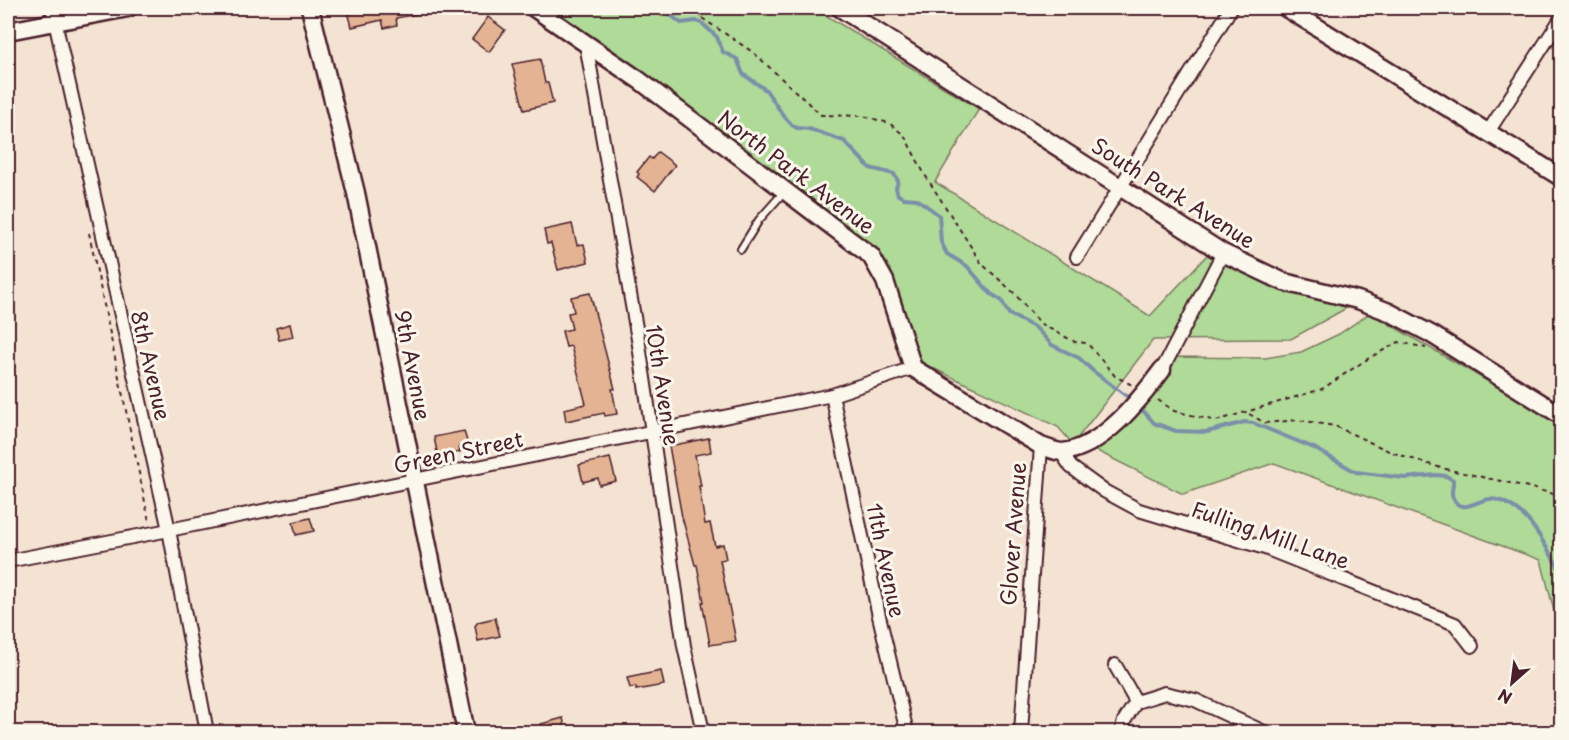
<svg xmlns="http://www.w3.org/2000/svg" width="1569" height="740" font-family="'Playpen Sans',sans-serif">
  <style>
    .green { fill: #afda98; stroke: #7c7c62; stroke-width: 1.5 }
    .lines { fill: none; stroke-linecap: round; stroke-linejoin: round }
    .stream { stroke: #7b8fa9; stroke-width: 4 }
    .building { fill: #e3b394; stroke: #4a1f2b; stroke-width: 1.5 }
    .lane-casing { stroke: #4a1f2b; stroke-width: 10 }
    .street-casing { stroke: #4a1f2b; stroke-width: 16 }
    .secondary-casing { stroke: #4a1f2b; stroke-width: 21 }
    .path { stroke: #4a1f2b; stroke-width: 2; stroke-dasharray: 4.5 4.5; stroke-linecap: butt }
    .lane { stroke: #fbf7ec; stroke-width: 6 }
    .street { stroke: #fbf7ec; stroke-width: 12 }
    .secondary { stroke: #fbf7ec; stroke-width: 16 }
    .labels { text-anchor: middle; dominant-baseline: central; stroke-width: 6; stroke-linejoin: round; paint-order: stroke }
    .street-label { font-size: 21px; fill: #4a1f2b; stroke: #fbf7ec }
  </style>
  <rect width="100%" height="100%" fill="#f4e3d2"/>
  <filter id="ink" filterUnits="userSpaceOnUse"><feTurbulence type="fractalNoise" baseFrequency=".0167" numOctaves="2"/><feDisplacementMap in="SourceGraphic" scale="12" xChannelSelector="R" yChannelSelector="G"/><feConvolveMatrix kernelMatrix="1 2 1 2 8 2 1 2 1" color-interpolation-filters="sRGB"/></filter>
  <g filter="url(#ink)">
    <path class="green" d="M549 8H814L979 109 935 182 1150 316 1207 255 1278 289 1352 305 1291 339 1153 340 1073 444 1058 427 922 363 878 249 649 78Z
      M1370 313 1561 424V638L1541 560 1274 463 1183 494 1091 448 1151 369 1172 357 1265 358 1301 352 1339 334Z"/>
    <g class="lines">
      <path class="stream" d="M661 8 681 23 696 21 703 24 717 37 723 52 737 59 743 74 766 90 783 115 792 125 797 128 809 129 844 141 870 168 894 174 898 181 896 188 898 195 904 198 917 199 939 215 941 242 947 254 967 266 991 294 1001 300 1009 314 1036 328 1052 345 1079 358 1093 371 1133 401
        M1139 406 1154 423 1176 431 1207 432 1245 422 1253 423 1314 448 1356 472 1405 478 1436 475 1446 476 1453 480C1454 486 1450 492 1453 498 1461 516 1479 499 1490 499 1499 499 1509 504 1516 509 1535 523 1549 553 1562 573"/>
    </g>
    <path class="building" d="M347 8H428L429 12 396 18 397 25 384 28 382 20 352 27Z
      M488 17 505 30 489 52 472 39Z
      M540 59 545 83H548L553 103 524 110 512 64Z
      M658 152 675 165 655 191 637 177 639 174 637 172 649 157 652 159Z
      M572 224 577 245 584 244 588 262 558 270 551 243 547 244 544 230Z
      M590 293 615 389H612L617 414 605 416 604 413 566 421 564 409 586 404 571 346 566 347 562 331 572 329 568 313 574 312 571 297Z
      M290 324 293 337 279 340 276 328Z
      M464 431 468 445 459 447 460 452 438 457 434 437Z
      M709 438 711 452 695 455 701 486H699L705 524 710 523 715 546 723 544 726 559 720 560 736 641 710 645 702 602H704L697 565H695L682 517 669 446Z
      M610 458 616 481 599 485 598 478 583 482 579 465Z
      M310 518 314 531 296 535 293 522Z
      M495 618 500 636 478 641 475 626 478 622Z
      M661 671 664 685 636 690V687L630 688 627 678Z
      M563 718 566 732H543L541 724Z"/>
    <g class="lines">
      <defs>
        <path id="lane" d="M741 249 759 220 783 193"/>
        <path id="street" d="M52 8 169 530 207 732
          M586 44 639 345 684 646 703 732
          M1488 132 1562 17
          M1077 257 1231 8
          M1162 370 1223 253
          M832 395 879 616 907 732
          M1061 452 1071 467 1104 491 1139 510 1265 548 1455 624 1472 646
          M8 561 169 530 832 395 913 368
          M1115 665 1136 702
          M1021 732 1041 446
          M1121 732 1124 721 1136 702 1165 693 1195 700 1264 732"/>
        <path id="secondary" d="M310 8 356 193 466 732
          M534 8 639 80 871 256 885 281 913 368 1041 446C1048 448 1056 452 1063 452 1103 447 1139 401 1162 370
          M840 8 1223 253 1284 282 1358 300 1389 312 1431 334 1562 416
          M1286 8 1562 178
          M8 31 128 8"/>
      </defs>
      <use href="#lane" class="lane-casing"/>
      <use href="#street" class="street-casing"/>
      <use href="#secondary" class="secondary-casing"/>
      <path class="path" d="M687 8 754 53 821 115 863 116 889 123 904 135 925 175 982 264 1013 292 1041 324 1075 342 1087 343 1115 376 1132 385
        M89 233 149 521
        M1158 400 1174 411 1216 421 1322 389 1369 358 1399 342 1426 348
        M1249 414 1265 423 1298 420 1335 426 1391 452 1441 468 1528 487 1557 495 1562 500"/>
      <use href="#lane" class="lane"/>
      <use href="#street" class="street"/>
      <use href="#secondary" class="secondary"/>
    </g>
  </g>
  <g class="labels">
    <g class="street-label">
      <text transform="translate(797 171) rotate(37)">North Park Avenue</text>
      <text transform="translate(1174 192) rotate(32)">South Park Avenue</text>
      <text transform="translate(152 365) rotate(77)">8th Avenue</text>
      <text transform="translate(414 365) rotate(79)">9th Avenue</text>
      <text transform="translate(664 385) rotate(81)">10th Avenue</text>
      <text transform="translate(458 451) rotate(-12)">Green Street</text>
      <text transform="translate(1012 534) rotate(-86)">Glover Avenue</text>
      <text transform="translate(1271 534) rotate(19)">Fulling Mill Lane</text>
      <text transform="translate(887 560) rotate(78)">11th Avenue</text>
    </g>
  </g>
  <rect width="1569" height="740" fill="none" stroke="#fbf7ec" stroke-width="30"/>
  <rect x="15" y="15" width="1539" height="710" fill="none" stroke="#4a1f2b" stroke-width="2" filter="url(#ink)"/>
  <g transform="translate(1512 683) rotate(208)" stroke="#fbf7ec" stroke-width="4.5" paint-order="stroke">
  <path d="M0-4.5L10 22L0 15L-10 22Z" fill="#4a1f2b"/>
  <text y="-9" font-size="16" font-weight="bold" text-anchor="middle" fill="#4a1f2b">N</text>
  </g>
</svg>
